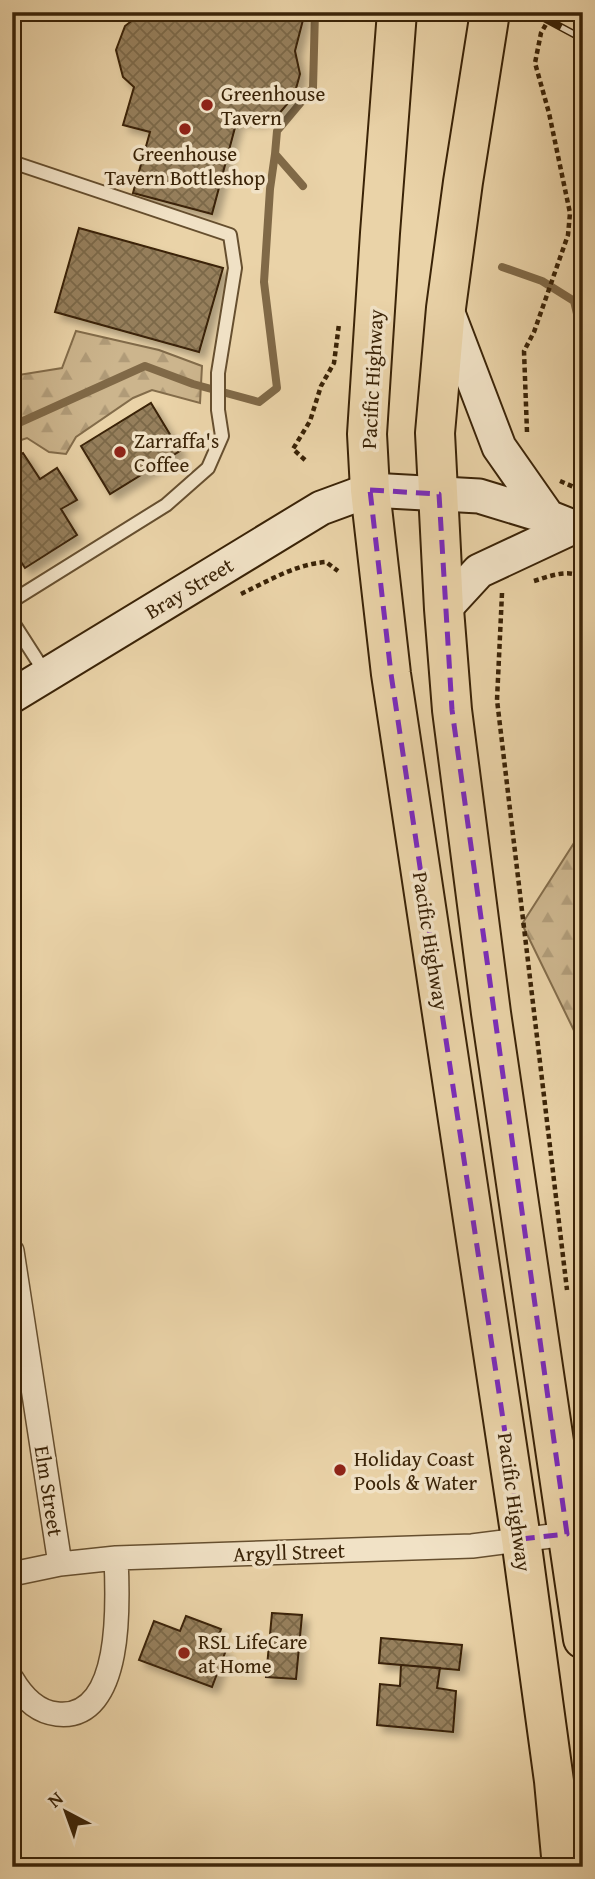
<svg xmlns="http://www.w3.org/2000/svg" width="595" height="1879" font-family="'Gentium Book Plus',serif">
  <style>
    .forest { fill: url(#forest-firs); stroke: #836c4a; stroke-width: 2 }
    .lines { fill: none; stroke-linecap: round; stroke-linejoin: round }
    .stream { stroke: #806947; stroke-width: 8 }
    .building { fill: url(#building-cross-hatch); stroke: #3a2307; stroke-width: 2; filter: url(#shadow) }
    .lane-casing { stroke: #664f2f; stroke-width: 16 }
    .street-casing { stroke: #664f2f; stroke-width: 26 }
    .secondary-casing { stroke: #3a2307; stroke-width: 37 }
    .highway-casing { stroke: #3a2307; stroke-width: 42 }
    .path { stroke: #3a2307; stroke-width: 4.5; stroke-dasharray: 5 3.5; stroke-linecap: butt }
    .lane { stroke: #f1e2c6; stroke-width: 12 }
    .street { stroke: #f1e2c6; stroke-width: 23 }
    .secondary { stroke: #f1e2c6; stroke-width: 33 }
    .highway { stroke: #ead3a8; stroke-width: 38 }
    .rail-casing { stroke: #3a2307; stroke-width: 8 }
    .rail { stroke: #f1e2c6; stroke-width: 5; stroke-dasharray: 16; stroke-linecap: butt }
    .marked { fill: none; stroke: #7b2cbf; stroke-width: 5; stroke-dasharray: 14 9; stroke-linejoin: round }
    .poi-dot { fill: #8f2418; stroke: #f1e2c6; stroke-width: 2.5 }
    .labels { text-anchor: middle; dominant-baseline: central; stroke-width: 7; stroke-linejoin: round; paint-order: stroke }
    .poi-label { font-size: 21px; fill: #3a2307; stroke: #f1e2c6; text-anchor: start }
    .street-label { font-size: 21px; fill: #3a2307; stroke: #f1e2c6 }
  </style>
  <defs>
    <pattern id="forest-firs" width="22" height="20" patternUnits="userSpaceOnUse" patternTransform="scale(1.75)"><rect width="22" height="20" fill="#ccb58d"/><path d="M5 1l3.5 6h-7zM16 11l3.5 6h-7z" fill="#b09b78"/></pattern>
    <pattern id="building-cross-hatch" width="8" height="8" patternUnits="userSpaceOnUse" patternTransform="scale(1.75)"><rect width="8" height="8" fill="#967f5b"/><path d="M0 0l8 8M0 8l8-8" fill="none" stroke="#7b6849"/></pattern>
    <filter id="shadow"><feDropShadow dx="6" dy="6" stdDeviation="3.5" flood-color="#0004"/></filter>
  </defs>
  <rect width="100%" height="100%" fill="#ead3a8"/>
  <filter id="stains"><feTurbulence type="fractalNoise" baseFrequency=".00286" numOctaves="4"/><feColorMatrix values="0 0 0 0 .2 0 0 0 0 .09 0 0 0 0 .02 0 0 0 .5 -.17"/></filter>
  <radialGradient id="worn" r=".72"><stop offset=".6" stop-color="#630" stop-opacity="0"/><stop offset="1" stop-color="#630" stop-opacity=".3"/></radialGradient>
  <path class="forest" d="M76 331 159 350 202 366 200 403 152 390 133 398 76 437 66 454 49 452 27 438 12 443V376L62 368Z
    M583 829V1049L522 924Z"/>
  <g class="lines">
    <path class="stream" d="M303 186 275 154 277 131 313 88 315 12
      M502 267 542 281 574 301 583 339
      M12 426 145 366 193 384 259 402 277 388 264 282 270 189 275 154"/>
  </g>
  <path class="building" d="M143 12H305L295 51 300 74 294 96 278 115 258 121 237 120 212 214 133 193 150 132 123 125 134 87 123 77 116 50 125 26Z
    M79 228 223 268 199 352 55 312Z
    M151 403 180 451 110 494 81 446Z
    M23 453 40 479 57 468 77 500 61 509 77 535 25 568 12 548V459Z
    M272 1613 302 1615 296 1679 266 1677Z
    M186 1616 221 1629 215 1646 226 1650 212 1687 139 1660 154 1621 180 1631Z
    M381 1638 462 1645 459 1670 379 1663Z
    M401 1665 440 1668 437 1688 456 1691 453 1732 377 1725 380 1684 400 1686Z"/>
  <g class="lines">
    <defs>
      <path id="lane" d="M12 162 230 235 235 268 218 373V410L222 436 208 468 166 505 12 601
        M12 621 46 674"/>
      <path id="street" d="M12 1251 60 1564
        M12 1574 60 1564 116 1558 472 1546 567 1534
        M12 1679C22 1696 37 1712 57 1714 124 1722 118 1599 116 1558"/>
      <path id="secondary" d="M446 308 499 447 548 517
        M444 609 479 571 573 527
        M12 696 321 508 370 490 479 496 548 517 583 531"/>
      <path id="highway" d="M397 12 380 233 367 434 370 490 391 674 521 1539 554 1781 562 1867
        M490 12 463 182 446 308 435 433 444 609 452 710 491 1013 583 1639"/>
    </defs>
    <use href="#lane" class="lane-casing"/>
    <use href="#street" class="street-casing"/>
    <use href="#secondary" class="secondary-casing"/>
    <use href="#highway" class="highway-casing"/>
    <path class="path" d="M527 432 524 351 534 332 568 235 570 213 549 113 535 63 541 33 553 12
      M305 460 293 449 310 421 321 386 334 363 339 324
      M560 481 583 491
      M534 581C550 576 567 569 583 577
      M502 593 497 700 567 1290
      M241 594C268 581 296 564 326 562L338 571"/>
    <use href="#lane" class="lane"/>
    <use href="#street" class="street"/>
    <use href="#secondary" class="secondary"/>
    <use href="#highway" class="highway"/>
    <defs>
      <path id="rail" d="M533 12 583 39"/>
    </defs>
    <use href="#rail" class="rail-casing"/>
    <use href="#rail" class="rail"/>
  </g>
  <path class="marked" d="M370 490 439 494 452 710 567 1534 521 1539 391 674Z"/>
  <g class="poi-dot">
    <circle cx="207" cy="105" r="7"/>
    <circle cx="185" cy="129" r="7"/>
    <circle cx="120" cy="452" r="7"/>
    <circle cx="340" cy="1470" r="7"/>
    <circle cx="184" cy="1653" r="7"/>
  </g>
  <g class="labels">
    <g class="poi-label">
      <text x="221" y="93">Greenhouse<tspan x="221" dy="24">Tavern</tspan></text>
      <text x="185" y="153" text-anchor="middle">Greenhouse<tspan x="185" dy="24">Tavern Bottleshop</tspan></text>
      <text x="134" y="440">Zarraffa's<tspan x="134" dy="24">Coffee</tspan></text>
      <text x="354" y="1458">Holiday Coast<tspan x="354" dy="24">Pools &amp; Water</tspan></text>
      <text x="198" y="1641">RSL LifeCare<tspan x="198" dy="24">at Home</tspan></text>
    </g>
    <g class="street-label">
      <text transform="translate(372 379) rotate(-87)">Pacific Highway</text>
      <text transform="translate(189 588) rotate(-31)">Bray Street</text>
      <text transform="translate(431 941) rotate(81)">Pacific Highway</text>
      <text transform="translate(49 1491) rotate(81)">Elm Street</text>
      <text transform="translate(515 1502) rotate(82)">Pacific Highway</text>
      <text transform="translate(289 1552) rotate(-2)">Argyll Street</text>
    </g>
  </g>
  <rect width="595" height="1879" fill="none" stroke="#ead3a8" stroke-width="42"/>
  <rect x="14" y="14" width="567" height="1851" fill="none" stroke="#3a2307" stroke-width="3.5"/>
  <rect x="21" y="21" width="553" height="1837" fill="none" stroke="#3a2307" stroke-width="2"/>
  <g transform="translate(66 1812) rotate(319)" stroke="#f1e2c6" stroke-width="5" paint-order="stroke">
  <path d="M0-5L12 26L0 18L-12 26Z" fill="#3a2307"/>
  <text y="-10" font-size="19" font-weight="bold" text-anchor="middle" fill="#3a2307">N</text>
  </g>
  <rect width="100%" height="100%" filter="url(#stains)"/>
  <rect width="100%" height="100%" fill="url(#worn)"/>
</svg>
